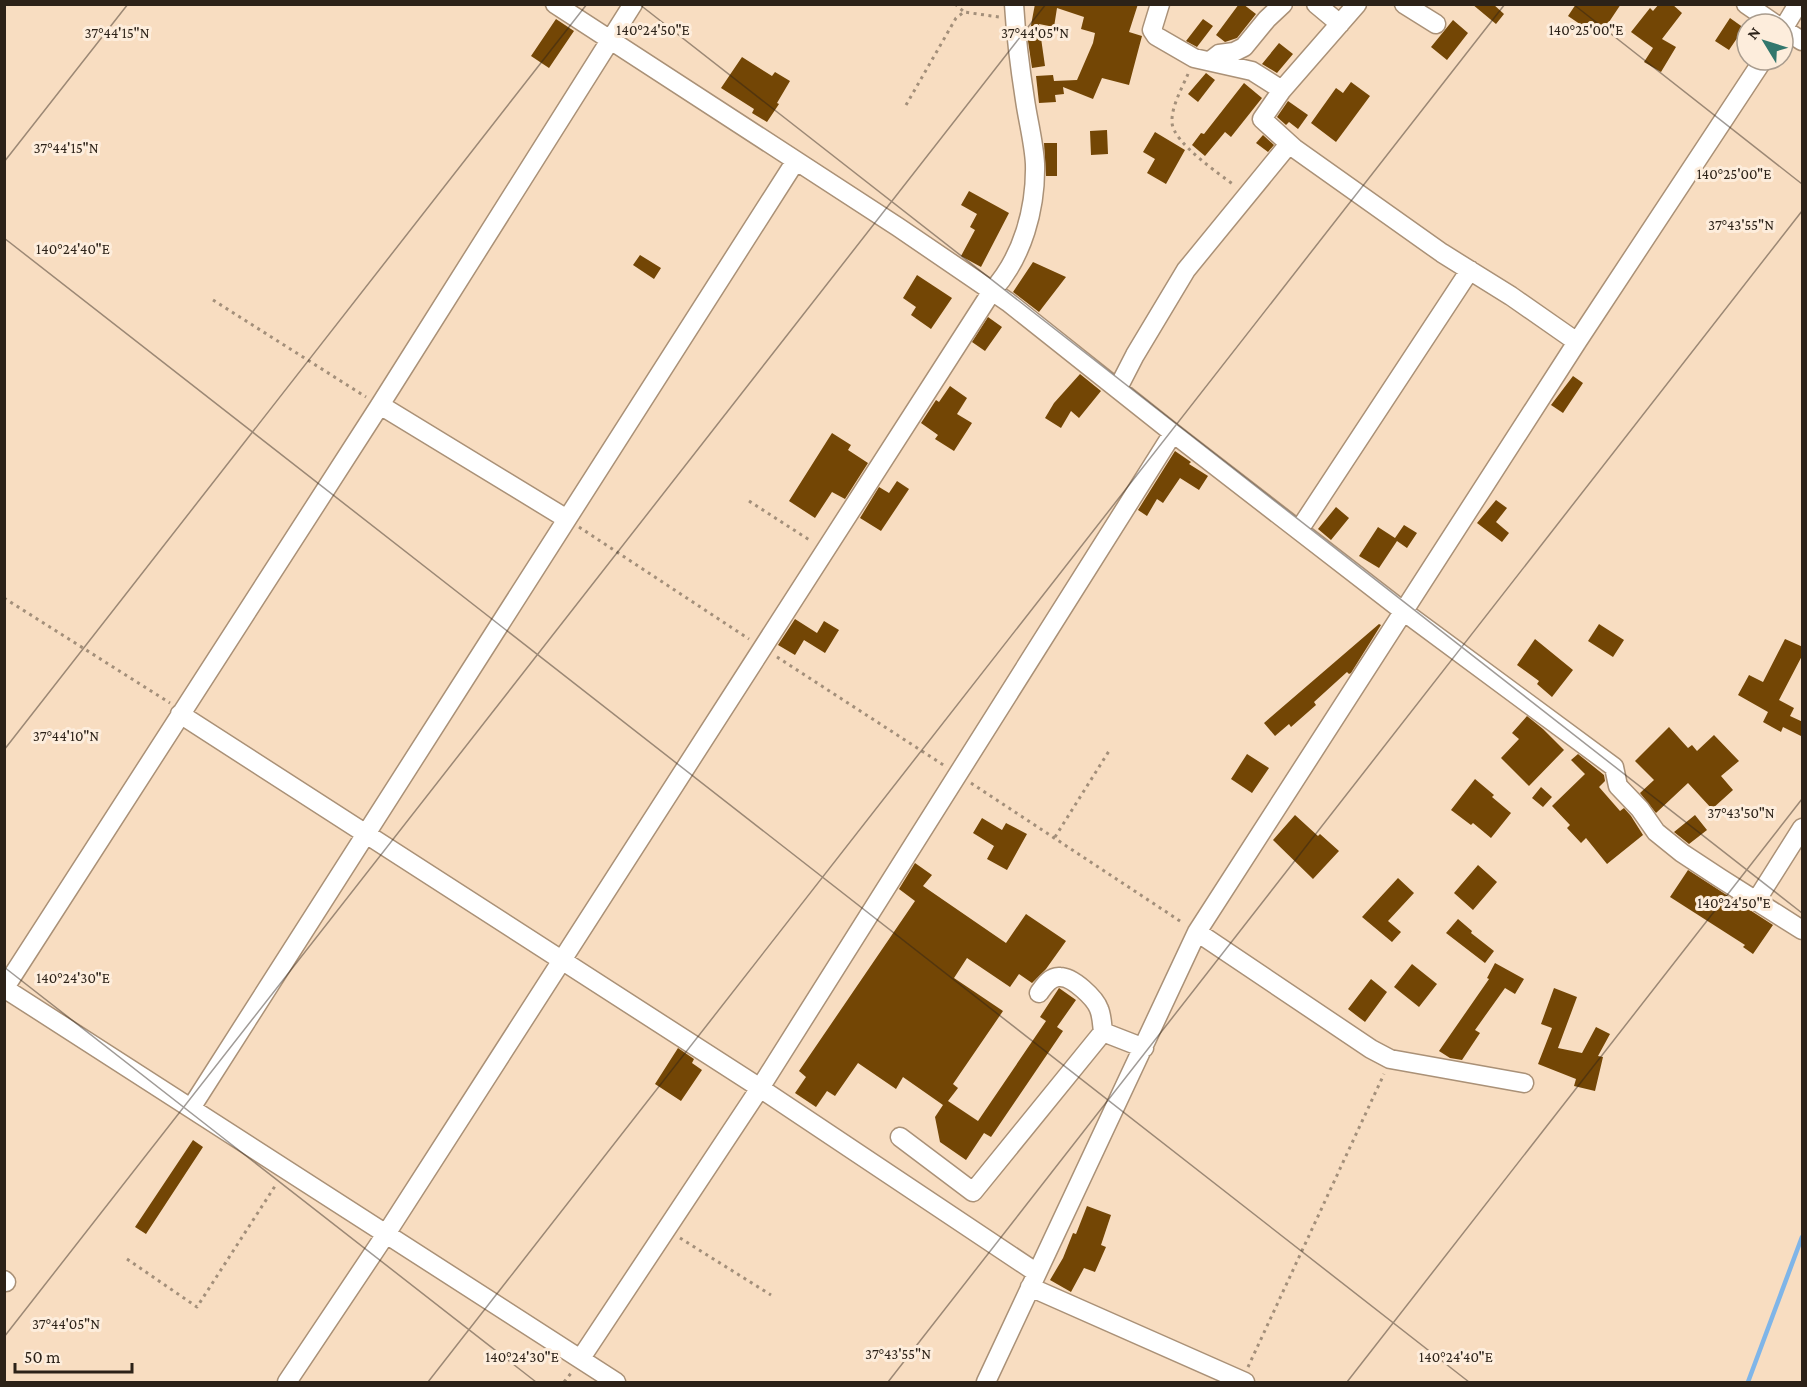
<svg xmlns="http://www.w3.org/2000/svg" width="1807" height="1387" font-family="'Crimson Pro',serif">
  <style>
    .lines { fill: none; stroke-linecap: round; stroke-linejoin: round }
    .stream { stroke: #7fb5e8; stroke-width: 4.5 }
    .building { fill: #734605 }
    .minor-casing { stroke: #aa9177; stroke-width: 21 }
    .path { stroke: #a38f7a; stroke-width: 3; stroke-dasharray: 3 4.5; stroke-linecap: butt }
    .minor { stroke: #fff; stroke-width: 18 }
    .ticks { fill: none; stroke: #2c2218; stroke-width: 1.5; stroke-opacity: 0.45 }
    .ticks-label { font-size: 15px; text-anchor: middle; fill: #2c2218; stroke: #fdeddc; stroke-width: 6; stroke-linejoin: round; paint-order: stroke }
  </style>
  <rect width="100%" height="100%" fill="#f8ddc1"/>
  <g class="lines">
    <path class="stream" d="M1748 1382 1802 1237"/>
  </g>
  <path class="building" d="M1035 4H1138L1129 32 1142 36 1129 85 1102 78 1093 99 1063 87 1064 94 1055 95 1056 102 1039 103 1036 76 1053 75 1054 81 1077 80 1093 43 1095 33 1081 29 1084 17 1057 8 1054 27 1039 24 1045 66 1032 68 1028 41Z
    M1239 4H1243L1256 14 1237 38 1225 42 1216 35Z
    M1472 4H1493L1504 14 1496 24Z
    M1576 4H1621L1599 37 1568 16Z
    M1659 4H1672L1682 13 1662 39 1676 47 1661 72 1644 62 1653 48 1631 32 1650 8 1653 11Z
    M1730 18 1744 28 1729 50 1715 41Z
    M556 19 574 31 549 68 531 56Z
    M1203 19 1213 26 1197 47 1186 41Z
    M1453 20 1468 33 1447 60 1431 47Z
    M1279 43 1293 54 1277 73 1262 64Z
    M742 57 772 76 775 72 790 81 777 103 779 104 767 122 752 113 754 109 721 88Z
    M1206 73 1215 80 1198 102 1188 94Z
    M1351 82 1370 96 1336 142 1311 123 1336 88 1343 93Z
    M1244 83 1262 98 1231 137 1225 132 1205 156 1192 145 1201 133 1204 134Z
    M1288 101 1308 115 1298 129 1289 122 1286 125 1277 117Z
    M1107 130 1108 154 1091 155 1090 131Z
    M1155 132 1185 150 1166 184 1147 173 1155 159 1143 152Z
    M1263 135 1274 145 1268 152 1256 143Z
    M1044 143H1057V176H1046Z
    M969 191 1009 213 981 267 961 256 975 230 970 227 977 214 961 205Z
    M640 255 661 268 654 279 633 265Z
    M1033 262 1066 277 1039 312 1013 292Z
    M917 275 952 298 931 329 911 315 916 307 903 298Z
    M988 317 1002 327 985 351 972 342Z
    M1080 374 1101 391 1079 418 1071 411 1061 428 1045 418 1054 403Z
    M1573 376 1583 383 1563 413 1551 405Z
    M950 386 967 398 957 414 972 423 954 451 935 439 938 435 921 423 936 400 939 402Z
    M832 433 851 445 848 450 868 463 845 499 832 492 815 518 789 501Z
    M1175 451 1191 462 1189 464 1208 476 1199 490 1180 478 1163 503 1157 499 1147 516 1138 510Z
    M897 481 909 489 881 531 860 518 879 487 889 493Z
    M1496 500 1507 508 1496 522 1509 533 1502 542 1477 523Z
    M1336 507 1349 518 1331 540 1318 529Z
    M1404 525 1417 533 1407 548 1397 541 1379 568 1359 556 1378 527 1395 538Z
    M795 619 817 633 824 621 839 630 825 653 804 640 795 655 778 645Z
    M1379 624 1381 625 1351 673 1349 674 1347 672 1314 702 1316 705 1291 727 1289 724 1275 736 1264 723Z
    M1599 624 1624 640 1613 657 1588 641Z
    M1535 639 1573 670 1552 697 1537 684 1539 681 1517 665Z
    M1785 639 1803 647V654L1779 700 1794 708 1790 716 1803 722V737L1783 727 1781 732 1763 722 1768 712 1738 695 1749 675 1763 682Z
    M1527 716 1543 729 1564 750 1529 786 1501 758 1519 739 1512 733Z
    M1669 727 1688 748 1692 745 1697 751 1714 735 1739 761 1721 776 1733 790 1712 809 1688 783 1656 813 1640 793 1654 780 1635 761Z
    M1247 754 1269 768 1252 793 1231 779Z
    M1578 754 1604 775 1605 781 1599 787 1620 811 1624 808 1631 816 1643 835 1607 864 1586 838 1581 843 1567 828 1570 825 1552 806 1585 774 1571 760Z
    M1475 779 1494 795 1492 797 1511 813 1491 838 1473 823 1471 825 1451 810Z
    M1541 787 1552 797 1543 807 1532 798Z
    M1295 815 1318 836 1320 834 1339 851 1313 879 1273 840Z
    M1695 815 1707 830 1689 844 1674 832Z
    M982 818 1002 830 1006 823 1027 834 1007 870 987 859 994 846 973 833Z
    M915 863 932 875 923 886 1006 943 1026 914 1066 941 1046 969 1032 983 1019 974 1010 987 967 958 954 978 1003 1011 953 1084 958 1088 948 1101 978 1121 1046 1021 1040 1017 1059 988 1076 1000 1057 1027 1063 1031 991 1137 984 1133 966 1160 940 1142 935 1117 943 1105 903 1077 896 1089 858 1063 835 1096 827 1091 816 1107 795 1093 806 1077 799 1071 915 901 899 889Z
    M1478 865 1497 882 1473 910 1454 893Z
    M1688 870 1773 925 1753 954 1743 947 1745 945 1670 897Z
    M1398 878 1414 893 1388 921 1401 932 1392 942 1362 917Z
    M1458 919 1472 931 1471 933 1494 951 1485 963 1446 933Z
    M1495 963 1524 979 1515 994 1505 988 1475 1030 1480 1033 1462 1060 1450 1058 1439 1051 1489 979 1487 978Z
    M1412 964 1437 984 1419 1007 1394 987Z
    M1371 979 1387 992 1365 1022 1348 1009Z
    M1554 988 1577 997 1558 1048 1582 1053 1596 1027 1610 1034 1598 1056 1603 1057 1595 1091 1574 1086 1576 1079 1538 1064 1552 1028 1541 1024Z
    M678 1048 694 1059 692 1063 702 1070 681 1101 655 1084Z
    M193 1140 203 1147 146 1234 135 1227Z
    M1087 1206 1111 1215 1101 1245 1106 1247 1095 1272 1084 1268 1071 1292 1050 1280 1063 1258 1073 1233 1076 1234Z"/>
  <g class="lines">
    <defs>
      <path id="minor" d="M555 4 898 227 1008 302 1173 433 1403 611 1614 767 1618 786 1640 809 1656 832 1682 853 1720 878 1802 930
        M1160 4 1152 30 1156 36 1194 58 1252 71 1282 90 1357 4
        M1316 4 1340 24
        M1404 4 1436 24
        M1746 4 1775 24
        M1783 29 1798 4
        M1783 29 1802 41
        M1210 61 1219 54 1234 52 1244 47 1267 19 1283 4
        M1282 90 1262 119 1294 148 1442 253 1511 296 1577 342
        M1118 388 1135 355 1186 270 1289 144
        M380 405 567 519
        M1299 530 1470 270
        M180 714 760 1088 1037 1273
        M1756 901 1802 828
        M1197 932 1371 1049 1390 1059 1524 1083
        M4 988 616 1382
        M4 989 380 405 633 4
        M1039 993C1044 986 1050 976 1060 977 1073 977 1095 998 1099 1009 1102 1016 1102 1025 1103 1032
        M191 1108 795 162
        M900 1137 973 1192 1103 1032 1144 1048
        M4 1280 6 1282
        M1030 1287 1245 1382
        M581 1358 760 1088 1173 433
        M287 1382 386 1234 992 291C1023 257 1036 208 1035 164 1034 143 1028 121 1025 100 1020 68 1016 37 1014 4
        M986 1382 1197 932 1577 342 1763 60"/>
    </defs>
    <use href="#minor" class="minor-casing"/>
    <path class="path" d="M955 4 964 12
      M1188 74C1182 88 1171 107 1172 123 1174 143 1218 173 1234 185
      M906 105 956 18 964 12 999 17
      M213 300 366 397
      M749 501 811 541
      M579 527 749 639
      M4 598 170 703
      M777 657 945 766
      M971 783 1183 923
      M1055 837 1109 751
      M680 1238 771 1295
      M127 1259 197 1307 277 1183
      M1248 1367 1384 1074
      M564 1382 572 1372"/>
    <use href="#minor" class="minor"/>
  </g>
  <path class="ticks" d="M639 4 1802 913M1573 4 1802 184M4 162 128 4M4 238 1469 1382M4 750 587 4M4 967 536 1382M4 1337 1046 4M428 1382 1505 4M888 1382 1802 211M1347 1382 1802 799"/>
  <g class="ticks-label">
    <text x="653" y="35">140°24'50"E</text>
    <text x="1586" y="35">140°25'00"E</text>
    <text x="117" y="38">37°44'15"N</text>
    <text x="1035" y="38">37°44'05"N</text>
    <text x="66" y="153">37°44'15"N</text>
    <text x="1734" y="179">140°25'00"E</text>
    <text x="1741" y="230">37°43'55"N</text>
    <text x="73" y="254">140°24'40"E</text>
    <text x="66" y="741">37°44'10"N</text>
    <text x="1741" y="818">37°43'50"N</text>
    <text x="1734" y="908">140°24'50"E</text>
    <text x="73" y="983">140°24'30"E</text>
    <text x="66" y="1329">37°44'05"N</text>
    <text x="898" y="1359">37°43'55"N</text>
    <text x="522" y="1362">140°24'30"E</text>
    <text x="1456" y="1362">140°24'40"E</text>
  </g>
  <rect width="1807" height="1387" fill="none" stroke="#2c2218" stroke-width="12"/>
  <g transform="translate(1765 42) rotate(308)"><circle r="28" fill="#fdeddc" stroke="#a99c8e" stroke-width="1.5"/>
  <path d="M0-4.5L10 22L0 15L-10 22Z" fill="#32776d"/>
  <text y="-9" font-size="16" font-weight="bold" text-anchor="middle" fill="#2c2218">N</text>
  </g>
  <path d="M15 1363v9h117v-9" fill="none" stroke="#2c2218" stroke-width="3"/>
  <text x="24" y="1363" font-size="18" fill="#2c2218" stroke="#fdeddc" stroke-width="4.5" paint-order="stroke">50 m</text>
</svg>
